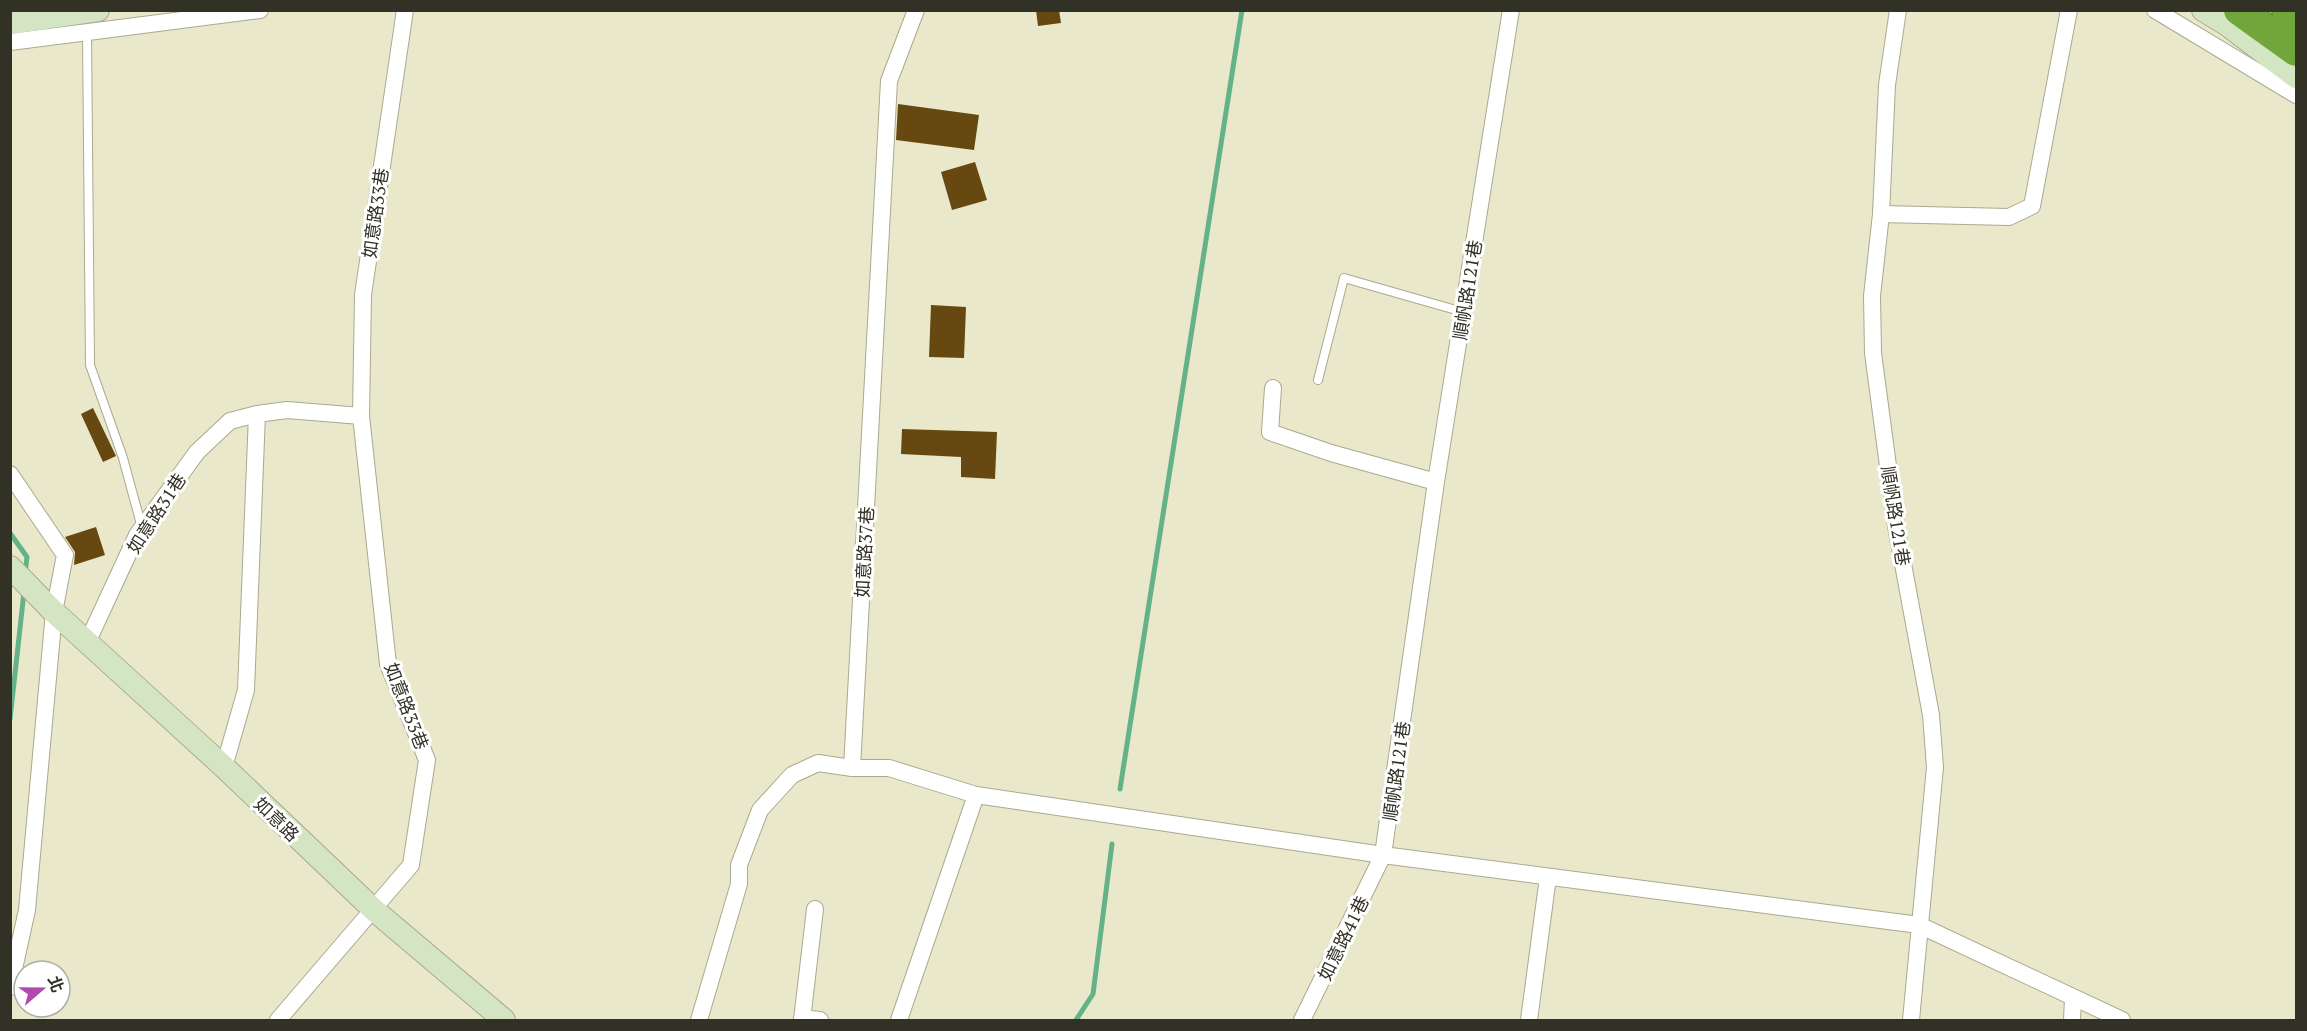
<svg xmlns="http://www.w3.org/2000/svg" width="2307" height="1031" font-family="'PT Serif','Noto Sans TC',serif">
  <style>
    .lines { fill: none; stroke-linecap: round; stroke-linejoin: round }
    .stream { stroke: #64b288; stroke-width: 5 }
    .building { fill: #664810 }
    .lane-casing { stroke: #aba98e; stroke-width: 10 }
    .street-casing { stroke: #aba98e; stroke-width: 18 }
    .secondary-casing { stroke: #aba98e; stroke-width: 24 }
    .highway-casing { stroke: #5b7e33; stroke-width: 32 }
    .lane { stroke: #fff; stroke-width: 8 }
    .street { stroke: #fff; stroke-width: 16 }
    .secondary { stroke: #d4e5c4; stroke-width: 22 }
    .highway { stroke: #71a73a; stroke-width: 30 }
    .labels { text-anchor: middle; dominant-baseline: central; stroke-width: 6; stroke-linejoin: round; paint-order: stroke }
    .street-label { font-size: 18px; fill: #313126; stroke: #fff }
  </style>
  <rect width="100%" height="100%" fill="#e9e8cb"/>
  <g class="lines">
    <path class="stream" d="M10 533 27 557 25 574
      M10 719 24 592
      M1120 789 1242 10
      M1076 1020 1093 994 1112 844"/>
  </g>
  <path class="building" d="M1036 10H1059L1061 23 1038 26Z
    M898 104 979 115 974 150 896 140Z
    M975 162 987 200 952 210 941 172Z
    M931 305 966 307 964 358 929 357Z
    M93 408 116 456 103 462 81 414Z
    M902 429 997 432 995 479 961 477V457L901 454Z
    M96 527 105 555 74 565 75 552 65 537Z"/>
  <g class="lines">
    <defs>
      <path id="lane" d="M87 33 90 365 123 458 142 528
        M1318 380 1344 278 1463 312"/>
      <path id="street" d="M1898 10 1887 85 1881 214 1872 296 1873 353 1896 526 1931 715 1935 767 1911 1020
        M2155 10 2296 95
        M10 42 260 10
        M1881 214 2009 217 2032 206 2069 10
        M1273 388 1270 432 1331 453 1436 482
        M10 474 65 555 54 612 27 910 10 987
        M87 643 137 535 197 452 230 421 257 414
        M224 767 246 690 257 414 287 410 361 416
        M852 768H889L976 795 1383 855 1919 925 2122 1020
        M802 1018 820 1020
        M278 1020 411 865 427 760 388 664 361 416 363 295 405 10
        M699 1020 739 884V865L760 810 792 775 818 763 852 768 889 81 916 10
        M802 1020 815 909
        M899 1020 976 795
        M1302 1020 1383 855 1436 482 1511 10
        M1529 1020 1548 877
        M2072 1020 2073 999"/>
      <path id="secondary" d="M2203 10 2226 24 2296 77
        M10 23 98 10
        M10 567 54 612 224 767 374 910 504 1020"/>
      <path id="highway" d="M2239 10 2296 51
        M2287 10 2296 17"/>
    </defs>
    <use href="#lane" class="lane-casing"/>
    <use href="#street" class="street-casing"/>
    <use href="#secondary" class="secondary-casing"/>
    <use href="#highway" class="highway-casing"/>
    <use href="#lane" class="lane"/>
    <use href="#street" class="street"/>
    <use href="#secondary" class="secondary"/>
    <use href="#highway" class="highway"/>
  </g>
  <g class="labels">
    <g class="street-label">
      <text transform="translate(375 213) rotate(-82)">如意路33巷</text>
      <text transform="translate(1467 290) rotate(-81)">順帆路121巷</text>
      <text transform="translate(156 513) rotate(-57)">如意路31巷</text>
      <text transform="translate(1896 516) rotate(81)">順帆路121巷</text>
      <text transform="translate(864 552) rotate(-87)">如意路37巷</text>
      <text transform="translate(407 706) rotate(69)">如意路33巷</text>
      <text transform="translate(1396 771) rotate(-82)">順帆路121巷</text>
      <text transform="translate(277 819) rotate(44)">如意路</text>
      <text transform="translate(1343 938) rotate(-64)">如意路41巷</text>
    </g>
  </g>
  <rect width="2307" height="1031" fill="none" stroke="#313126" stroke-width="24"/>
  <g transform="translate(42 989) rotate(70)"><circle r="28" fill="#ffffff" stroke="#adada8" stroke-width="1.5"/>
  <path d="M0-4.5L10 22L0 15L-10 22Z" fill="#b14aae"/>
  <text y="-9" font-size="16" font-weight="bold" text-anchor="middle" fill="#313126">北</text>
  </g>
</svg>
